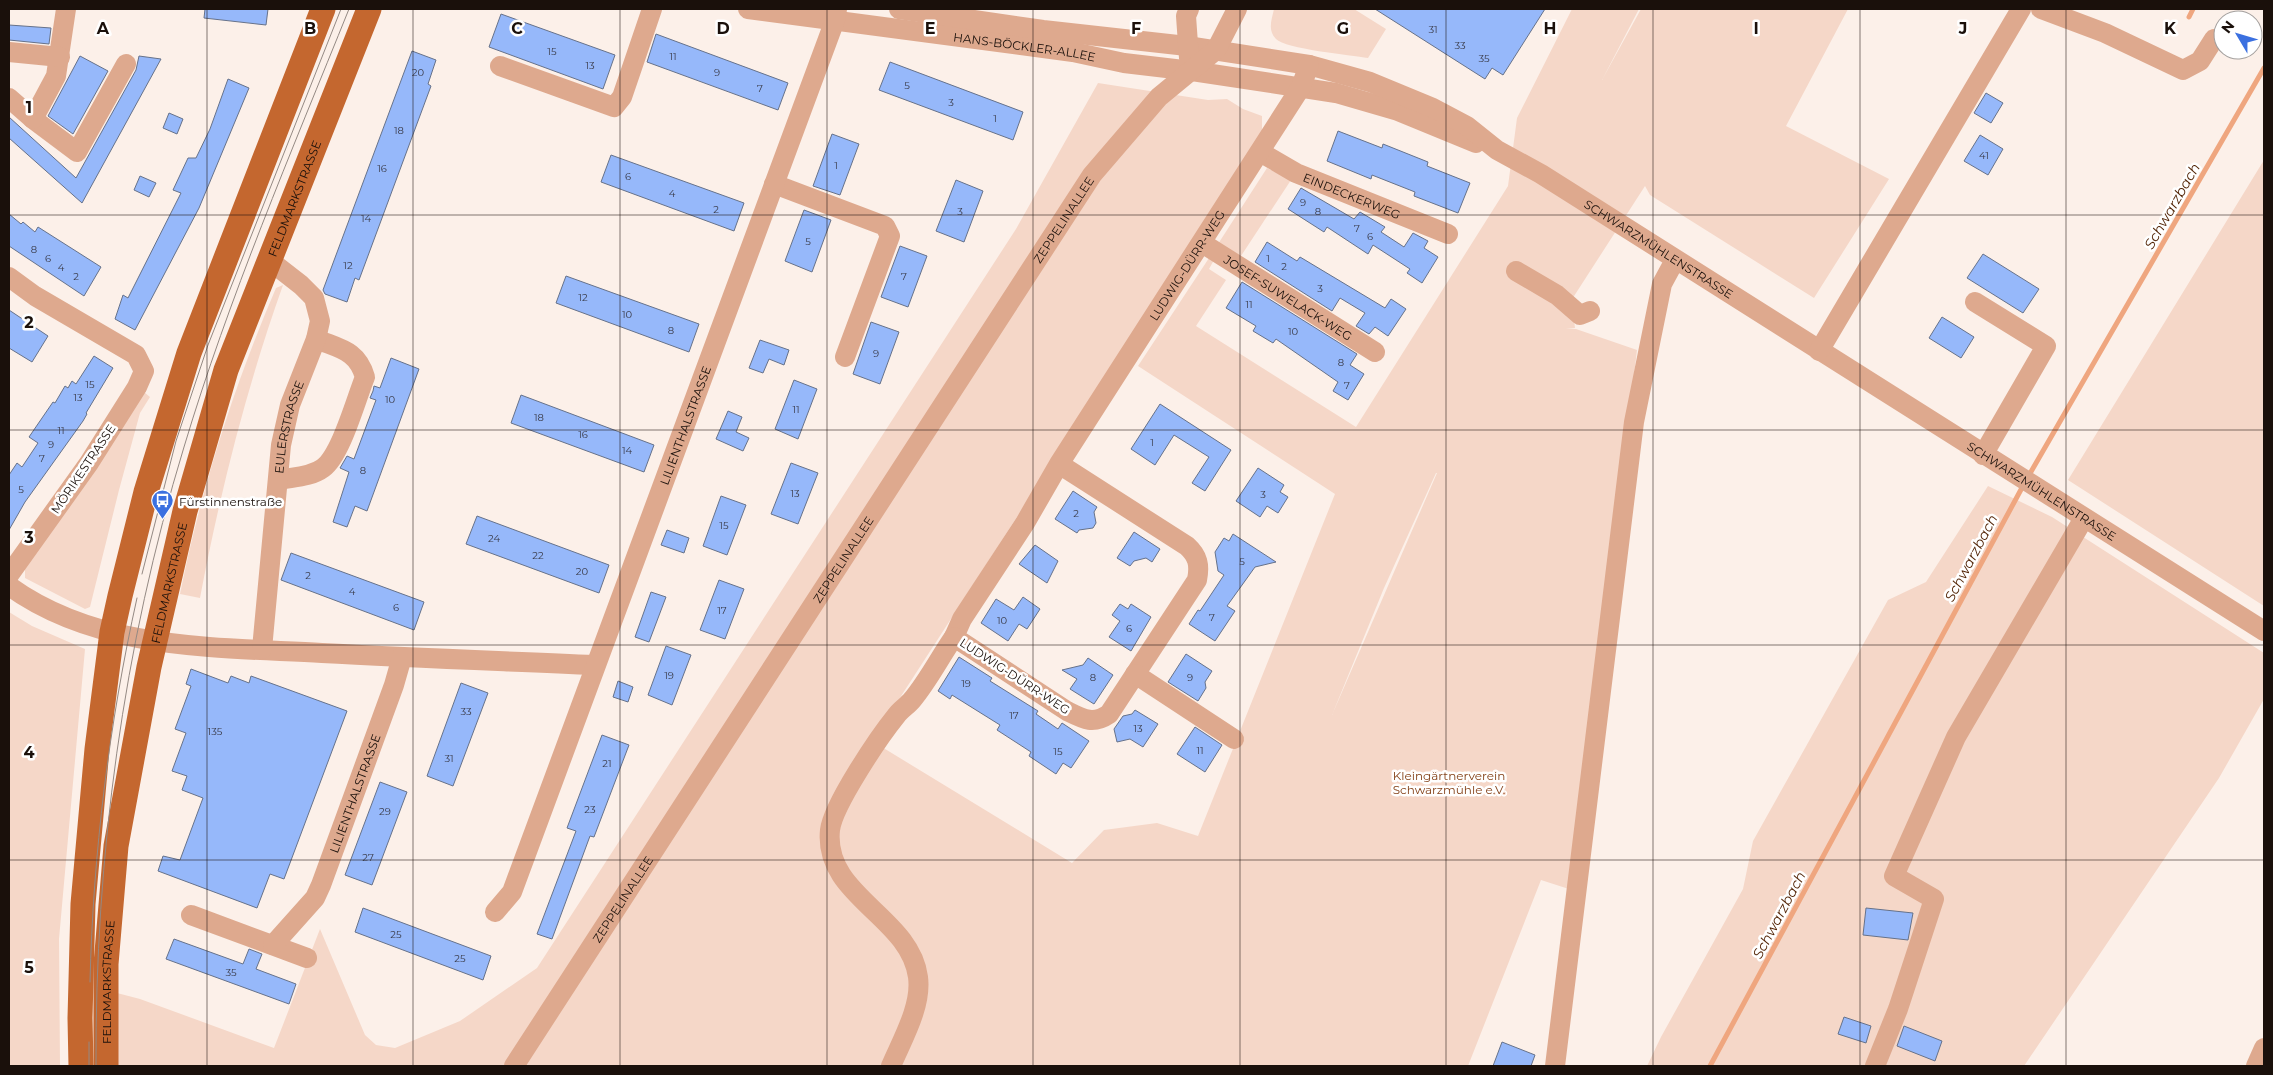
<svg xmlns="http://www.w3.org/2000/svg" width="2273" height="1075" font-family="Montserrat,sans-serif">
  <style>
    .green { fill: #f5d7c8; fill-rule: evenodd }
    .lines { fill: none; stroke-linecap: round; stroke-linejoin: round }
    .stream { stroke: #efa67f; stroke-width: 5 }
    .building { fill: #96b8fa; stroke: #66728a }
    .minor { stroke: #dea98e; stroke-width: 20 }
    .major { stroke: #c4672f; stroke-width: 25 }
    .tram { stroke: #948983; stroke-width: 1 }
    .grid { fill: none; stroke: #1a100b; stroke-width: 1; stroke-opacity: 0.55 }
    .labels { text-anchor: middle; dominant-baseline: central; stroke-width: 5; stroke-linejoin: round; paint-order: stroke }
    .number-label { font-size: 10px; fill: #393a47 }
    .street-label { font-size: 12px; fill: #1a100b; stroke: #fff }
    .poi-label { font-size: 12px; fill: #1a100b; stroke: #fff; text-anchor: start }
    .park-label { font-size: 12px; fill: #844118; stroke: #fff }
    .water-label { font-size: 14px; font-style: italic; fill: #532507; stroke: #fff }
    .grid-label { font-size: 16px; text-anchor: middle; font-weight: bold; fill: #1a100b; stroke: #fff; stroke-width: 5; stroke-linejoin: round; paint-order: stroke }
  </style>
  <rect width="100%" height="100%" fill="#fcf0e9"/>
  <path class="green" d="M1274 9H1354L1386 29 1368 58C1351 55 1285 49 1276 39 1267 30 1272 19 1274 9Z
    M1572 9H1639L1602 80 1641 9H1848L1786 126 1889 179 1814 298 1650 195 1645 186 1567 307 1573 311 1575 328 1566 329H1576L1637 350 1572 890 1541 880 1468 1066H116L117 993 140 999 274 1048 320 929 365 1035 376 1045 395 1048 460 1021 537 968 1016 229 1098 83 1208 100 1227 99 1243 109 1262 116V133L1256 147 872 741 1072 863 1104 830 1157 823 1198 836 1335 494 1138 366 1209 258 1214 260 1209 269 1226 280 1196 326 1356 427 1508 186 1517 118ZM1436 473H1437L1332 715 1384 588Z
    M2264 160V606L2068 480Z
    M1267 168 1291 180 1239 259 1218 244Z
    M283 285C247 386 220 492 200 598L180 594C201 489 234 386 276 288Z
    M144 392 150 397 140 413 119 490 90 607 85 609 25 578V569Z
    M1988 486 2052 517 2264 653V699L2219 778 2024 1066H1647L1661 1037 1743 889 1753 841 1888 600 1926 582Z
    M9 612 32 626 85 649 59 939 60 1066H9Z"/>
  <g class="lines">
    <path class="stream" d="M2189 17 2193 9
      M2028 477 2264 68
      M1710 1066 2024 484"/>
  </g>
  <path class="building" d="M205 9H268L266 25 204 18Z
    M1375 9H1545L1503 75 1492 68 1485 79Z
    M501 14 615 55 603 89 489 47Z
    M9 25 51 28 49 44 9 40Z
    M656 34 788 83 778 110 647 62Z
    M412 51 436 60 428 84 431 86 359 280 355 278 347 302 325 294 323 290Z
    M80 56 108 71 73 134 48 116Z
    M139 56 161 59 82 203 9 138V117L76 178 136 70Z
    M890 62 1023 112 1013 140 879 90Z
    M228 79 249 88 199 208 135 330 115 319 123 295 128 298 181 193 173 190 188 158H196L210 129Z
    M1986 93 2003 103 1991 123 1974 113Z
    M169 113 183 119 177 134 163 128Z
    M1338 131 1382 148 1383 144 1428 162 1427 166 1470 183 1458 213 1414 196 1415 192 1372 175 1371 179 1327 161Z
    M832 134 859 144 840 195 813 186Z
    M1980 135 2003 149 1988 175 1964 161Z
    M611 155 744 203 734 231 601 182Z
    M140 176 156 183 149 197 134 190Z
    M956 180 983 191 964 242 936 231Z
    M1301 188 1354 219 1360 212 1385 227 1381 232 1404 247 1413 233 1428 241 1424 248 1438 257 1422 283 1407 273 1410 269 1373 245 1368 254 1327 227 1324 232 1288 209Z
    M804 210 831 220 812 272 785 261Z
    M9 214 21 224 23 222 35 232 38 227 101 267 84 296 9 246Z
    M1267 242 1297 261 1300 257 1385 308 1391 299 1406 309 1388 336 1375 327 1369 334 1356 326 1365 313 1340 298 1332 311 1255 262Z
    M900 246 927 256 908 307 881 297Z
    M1983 254 2039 289 2023 313 1967 278Z
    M566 276 699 324 689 352 556 303Z
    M1242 282 1357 354 1350 365 1364 374 1348 400 1333 391 1338 382 1276 339 1273 343 1253 331 1256 326 1226 308Z
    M9 310 48 336 32 362 9 348Z
    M1942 317 1974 337 1961 358 1929 338Z
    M871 322 899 332 880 384 853 374Z
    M760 340 789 350 784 365 769 359 763 373 749 368Z
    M94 356 113 368 86 413 87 414 83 421 25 502 9 530V475L17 463 22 467 38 443 29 437 53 402 55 403 65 386 68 388 72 381 76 384Z
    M391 358 419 369 367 511 355 506 347 527 333 522 349 472 340 468 347 456 354 459 376 400 370 398 373 391 374 386 380 388Z
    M794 380 817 389 798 439 775 429Z
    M521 395 654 445 644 472 511 423Z
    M1160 404 1231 450 1205 491 1192 483 1209 457 1174 435 1155 465 1131 449Z
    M728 411 742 417 736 432 749 438 743 451 716 439Z
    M791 463 818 473 798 524 771 514Z
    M1258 468 1284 485 1280 492 1288 497 1278 513 1267 506 1260 517 1236 501Z
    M1073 491 1097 507 1094 512 1096 523 1093 528 1079 530 1077 533 1055 519Z
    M721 496 746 505 727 555 703 546Z
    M477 516 609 565 599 593 466 544Z
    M667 530 689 538 684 553 661 545Z
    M1134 532 1160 549 1152 562 1146 558 1134 561 1130 566 1117 558Z
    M1233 534 1276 562 1255 567 1227 606 1235 611 1215 641 1189 624 1198 610 1200 611 1224 575 1218 571 1215 552 1224 538 1229 541Z
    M1035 545 1058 561 1047 583 1019 564Z
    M291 553 424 602 414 630 281 580Z
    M719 580 744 589 725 639 700 630Z
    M651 592 666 597 649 642 635 637Z
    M1023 597 1040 609 1027 629 1019 624 1008 641 981 623 996 599 1014 610Z
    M1120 604 1128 609 1131 604 1151 617 1131 651 1109 637 1120 621 1112 615Z
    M666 646 691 655 672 705 648 695Z
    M1186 654 1212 671 1205 682 1206 688 1198 701 1168 682Z
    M959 657 992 678 990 681 1038 711 1036 714 1058 729 1062 723 1089 741 1071 768 1063 763 1056 774 1029 756 1031 752 997 730 1000 725 952 695 950 699 938 691Z
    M1088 658 1113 675 1094 704 1070 689 1077 679 1062 670 1083 665Z
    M191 669 228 683 231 676 249 683 251 676 347 711 284 879 270 874 257 908 158 871 163 856 180 860 203 798 182 790 187 776 172 771 186 733 175 729 191 686 186 684Z
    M618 681 633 687 628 702 613 697Z
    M461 683 488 693 453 786 427 776Z
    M1135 710 1158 724 1143 747 1130 739 1117 742 1114 729 1123 716 1132 714Z
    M1195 727 1222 745 1205 772 1177 754Z
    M602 735 629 745 594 837 590 836 552 939 537 934 576 831 567 828Z
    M380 782 407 792 372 885 345 875Z
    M363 908 491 956 483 980 355 932Z
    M1866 908 1913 913 1908 940 1863 935Z
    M174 939 243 964 249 949 262 954 256 969 296 984 289 1004 166 959Z
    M1844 1017 1871 1026 1866 1043 1838 1034Z
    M1904 1026 1942 1041 1935 1061 1897 1046Z
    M1502 1042 1535 1055 1531 1066H1493Z"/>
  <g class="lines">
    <g class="minor">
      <path d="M66 9 56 76 33 119 77 152 126 64"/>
      <path id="s1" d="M748 9 1073 52 1124 63 1192 71 1336 93 1398 111 1476 143"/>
      <path id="s2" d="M899 9 1043 30 1187 46 1309 65 1370 82 1433 108 1467 126 1497 150 1541 174 2264 631"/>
      <path d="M2041 9 2105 33 2183 70 2200 61 2214 39"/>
      <path d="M9 52 60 57"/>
      <path d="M1189 58 1186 16 1189 9"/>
      <path d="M500 66 614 107 622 97 652 9"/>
      <path d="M9 98 33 119"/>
      <path id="s3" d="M1260 152 1296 173 1448 234"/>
      <path d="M774 184 885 226 890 236 845 357"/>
      <path id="s4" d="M1202 243 1375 352"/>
      <path d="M1516 271 1557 295 1580 315 1590 311"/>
      <path d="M9 277 35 296 136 355 144 371 137 387 89 463 9 575"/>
      <path d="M1975 302 2046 346 1983 455"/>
      <path d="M1819 351 2021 9"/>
      <path id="s5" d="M1059 464 1187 546C1198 556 1200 565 1197 580L1109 714C1093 725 1083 719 1067 711L954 637 962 619 1025 523 1059 464 1301 87 1309 65"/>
      <path d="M279 480C293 477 311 477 323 468 341 455 356 399 365 377 357 350 340 349 316 339"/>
      <path d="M9 586C99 651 216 647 322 653 413 658 504 661 595 665"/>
      <path id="s6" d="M262 649 281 445 290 405 316 339 320 321 314 298 301 285 269 260"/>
      <path d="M1135 674 1234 739"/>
      <path id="s7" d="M495 912 512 892 835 20 837 9"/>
      <path d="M191 915 307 958"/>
      <path id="s8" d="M273 945 315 898 321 885 394 685 402 657"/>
      <path id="s9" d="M514 1066 1092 175 1159 97 1216 50 1237 9"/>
      <path d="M891 1066C902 1040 922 1006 918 977 910 916 823 896 830 830 833 805 879 737 896 716 900 710 907 706 912 700 928 681 940 657 954 637"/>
      <path d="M1555 1066 1634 422 1662 284 1675 260"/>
      <path d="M1875 1066 1898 1009 1934 899 1894 876 1956 737 2084 518"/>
      <path d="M2256 1066 2264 1048"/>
    </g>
    <g class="major">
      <path d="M81 1066 80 1018 83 904 97 749 112 632 120 596 146 492 189 353 323 9"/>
      <path id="s10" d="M106 1066V964L116 846 149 667 185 511 226 370 369 9"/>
    </g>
    <path class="tram" d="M142 574 176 441 208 345 341 9
      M90 982C93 854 109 724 137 598
      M89 1066V1042
      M96 1066C95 857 123 647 184 447 229 297 291 153 349 9"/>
  </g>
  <path class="grid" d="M207 9V1066M413 9V1066M620 9V1066M827 9V1066M1033 9V1066M1240 9V1066M1446 9V1066M1653 9V1066M1860 9V1066M2066 9V1066M9 215H2264M9 430H2264M9 645H2264M9 860H2264"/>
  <defs>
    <symbol id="bus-pin" viewBox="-11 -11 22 30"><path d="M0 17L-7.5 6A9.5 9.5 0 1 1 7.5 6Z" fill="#3b70e0" stroke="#fff"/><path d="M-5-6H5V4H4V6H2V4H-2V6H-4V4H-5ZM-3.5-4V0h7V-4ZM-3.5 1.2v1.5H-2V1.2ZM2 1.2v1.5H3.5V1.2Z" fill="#fff"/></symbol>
  </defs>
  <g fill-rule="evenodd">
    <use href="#bus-pin" x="150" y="488" width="25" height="34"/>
  </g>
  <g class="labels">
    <g class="number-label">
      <text x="1433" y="29">31</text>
      <text x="1460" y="45">33</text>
      <text x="552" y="51">15</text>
      <text x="673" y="56">11</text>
      <text x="1484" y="58">35</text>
      <text x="590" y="65">13</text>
      <text x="418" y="72">20</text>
      <text x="717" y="72">9</text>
      <text x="907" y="85">5</text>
      <text x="760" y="88">7</text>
      <text x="951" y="102">3</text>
      <text x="995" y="118">1</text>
      <text x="399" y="130">18</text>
      <text x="1984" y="155">41</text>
      <text x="836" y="165">1</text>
      <text x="382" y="168">16</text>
      <text x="628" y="176">6</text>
      <text x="672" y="193">4</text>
      <text x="1303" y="202">9</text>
      <text x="716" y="209">2</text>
      <text x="960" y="211">3</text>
      <text x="1318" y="211">8</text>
      <text x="366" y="218">14</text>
      <text x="1357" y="228">7</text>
      <text x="1370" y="236">6</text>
      <text x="808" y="241">5</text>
      <text x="34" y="249">8</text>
      <text x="48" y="258">6</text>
      <text x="1268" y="258">1</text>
      <text x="348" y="265">12</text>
      <text x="1284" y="266">2</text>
      <text x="61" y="267">4</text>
      <text x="76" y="276">2</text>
      <text x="904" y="276">7</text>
      <text x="1320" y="288">3</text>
      <text x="583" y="297">12</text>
      <text x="1249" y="304">11</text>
      <text x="627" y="314">10</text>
      <text x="671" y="330">8</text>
      <text x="1293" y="331">10</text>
      <text x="876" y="353">9</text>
      <text x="1341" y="362">8</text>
      <text x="90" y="384">15</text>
      <text x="1347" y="385">7</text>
      <text x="78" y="397">13</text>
      <text x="390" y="399">10</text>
      <text x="796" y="409">11</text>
      <text x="539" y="417">18</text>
      <text x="61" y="430">11</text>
      <text x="583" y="434">16</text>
      <text x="1152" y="442">1</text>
      <text x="51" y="444">9</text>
      <text x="627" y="450">14</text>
      <text x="42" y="458">7</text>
      <text x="363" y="470">8</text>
      <text x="21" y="489">5</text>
      <text x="795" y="493">13</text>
      <text x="1263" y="494">3</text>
      <text x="1076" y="513">2</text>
      <text x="724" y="525">15</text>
      <text x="494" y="538">24</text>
      <text x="538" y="555">22</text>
      <text x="1242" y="561">5</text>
      <text x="582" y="571">20</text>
      <text x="308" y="575">2</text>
      <text x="352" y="591">4</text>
      <text x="396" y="607">6</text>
      <text x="722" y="610">17</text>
      <text x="1212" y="617">7</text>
      <text x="1002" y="620">10</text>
      <text x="1129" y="628">6</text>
      <text x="669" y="675">19</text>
      <text x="1093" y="677">8</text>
      <text x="1190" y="677">9</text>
      <text x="966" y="683">19</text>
      <text x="466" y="711">33</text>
      <text x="1014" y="715">17</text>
      <text x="1138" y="728">13</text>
      <text x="215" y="731">135</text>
      <text x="1200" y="750">11</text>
      <text x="1058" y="751">15</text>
      <text x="449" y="758">31</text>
      <text x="607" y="763">21</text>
      <text x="590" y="809">23</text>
      <text x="385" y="811">29</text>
      <text x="368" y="857">27</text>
      <text x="396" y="934">25</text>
      <text x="460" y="958">25</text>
      <text x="231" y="972">35</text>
    </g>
    <g class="street-label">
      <text stroke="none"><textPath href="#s1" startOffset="279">HANS-BÖCKLER-ALLEE</textPath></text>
      <text stroke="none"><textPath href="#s3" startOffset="102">EINDECKERWEG</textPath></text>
      <text stroke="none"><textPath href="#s10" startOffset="894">FELDMARKSTRASSE</textPath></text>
      <text stroke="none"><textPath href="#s9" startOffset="1009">ZEPPELINALLEE</textPath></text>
      <text stroke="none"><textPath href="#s2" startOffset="812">SCHWARZMÜHLENSTRASSE</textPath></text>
      <text stroke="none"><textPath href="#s5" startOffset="969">LUDWIG-DÜRR-WEG</textPath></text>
      <text stroke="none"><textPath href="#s4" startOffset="102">JOSEF-SUWELACK-WEG</textPath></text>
      <text stroke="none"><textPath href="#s7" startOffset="524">LILIENTHALSTRASSE</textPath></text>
      <text stroke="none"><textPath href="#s6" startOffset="224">EULERSTRASSE</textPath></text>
      <text transform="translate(83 469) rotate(-56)">MÖRIKESTRASSE</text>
      <text stroke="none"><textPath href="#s2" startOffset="1265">SCHWARZMÜHLENSTRASSE</textPath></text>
      <text stroke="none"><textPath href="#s9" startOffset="604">ZEPPELINALLEE</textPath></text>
      <text stroke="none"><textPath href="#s10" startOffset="489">FELDMARKSTRASSE</textPath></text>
      <text transform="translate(1015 676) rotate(33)">LUDWIG-DÜRR-WEG</text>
      <text stroke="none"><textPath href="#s8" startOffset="175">LILIENTHALSTRASSE</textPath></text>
      <text stroke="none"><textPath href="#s9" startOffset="199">ZEPPELINALLEE</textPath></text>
      <text stroke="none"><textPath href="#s10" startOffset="84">FELDMARKSTRASSE</textPath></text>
    </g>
    <g class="poi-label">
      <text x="179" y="501">Fürstinnenstraße</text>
    </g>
    <g class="park-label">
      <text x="1449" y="775">Kleingärtnerverein<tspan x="1449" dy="14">Schwarzmühle e.V.</tspan></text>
    </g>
    <g class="water-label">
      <text transform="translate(2172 206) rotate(-60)">Schwarzbach</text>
      <text transform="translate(1971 558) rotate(-62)">Schwarzbach</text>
      <text transform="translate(1779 915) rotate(-62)">Schwarzbach</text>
    </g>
  </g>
  <g class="grid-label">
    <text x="103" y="34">A</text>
    <text x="310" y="34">B</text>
    <text x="517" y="34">C</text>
    <text x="723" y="34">D</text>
    <text x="930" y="34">E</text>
    <text x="1136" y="34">F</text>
    <text x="1343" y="34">G</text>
    <text x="1550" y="34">H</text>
    <text x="1756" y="34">I</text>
    <text x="1963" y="34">J</text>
    <text x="2170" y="34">K</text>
    <text x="29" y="113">1</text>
    <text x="29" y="328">2</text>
    <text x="29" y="543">3</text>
    <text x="29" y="758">4</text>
    <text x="29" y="973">5</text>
  </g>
  <rect width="2273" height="1075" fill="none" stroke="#1a100b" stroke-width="20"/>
  <g transform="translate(2238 35) rotate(308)"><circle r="24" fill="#ffffff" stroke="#a39f9d"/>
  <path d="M0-4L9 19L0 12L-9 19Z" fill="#3b70e0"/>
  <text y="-8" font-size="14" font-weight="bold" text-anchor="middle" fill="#1a100b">N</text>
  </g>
</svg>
